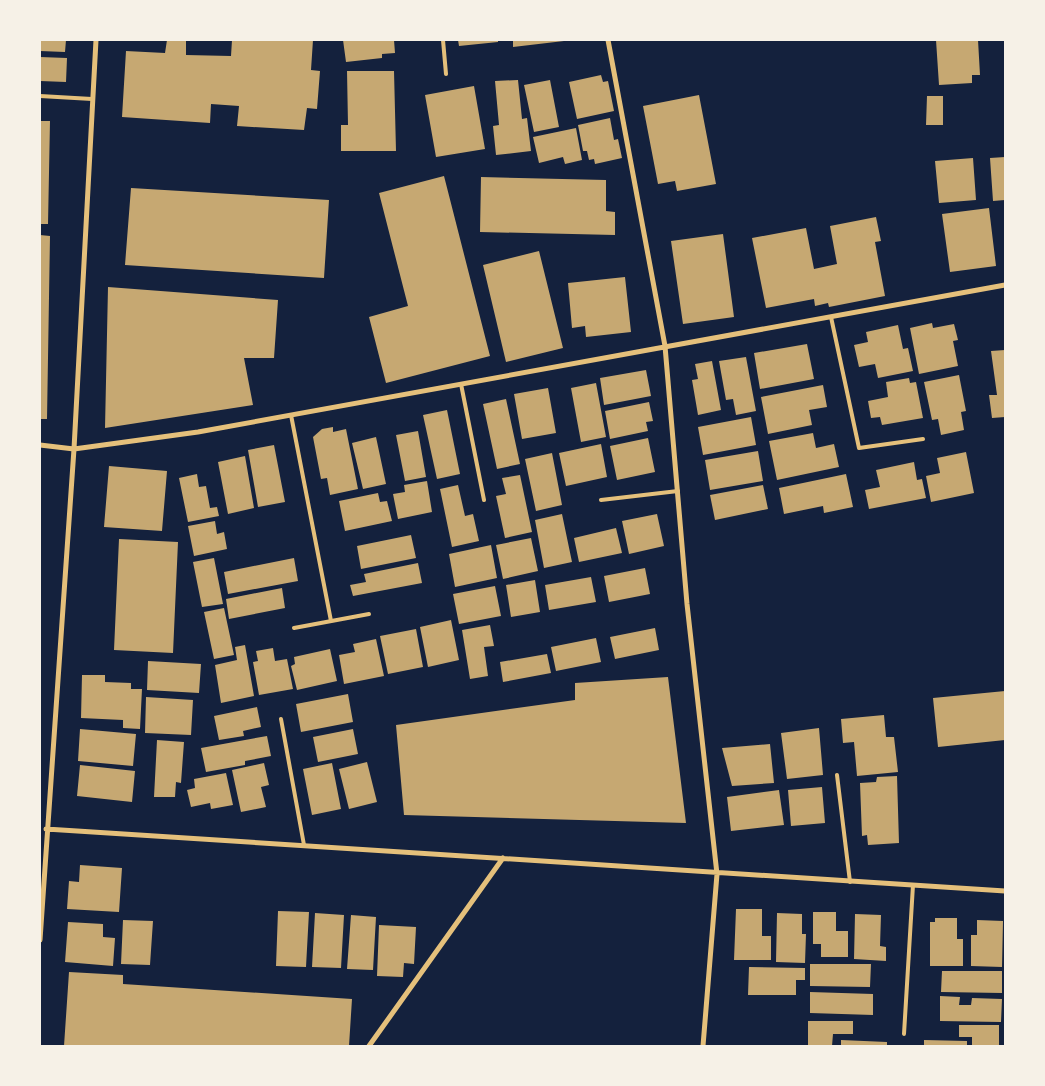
<svg xmlns="http://www.w3.org/2000/svg" width="1045" height="1086" font-family="'Noto Sans',sans-serif">
  <style>
    .building { fill: #c6a872 }
    .lines { fill: none; stroke-linecap: round; stroke-linejoin: round }
    .service { stroke: #e5c07b; stroke-width: 4 }
    .minor { stroke: #e5c07b; stroke-width: 5 }
  </style>
  <rect width="100%" height="100%" fill="#14213d"/>
  <path class="building" d="M40 40H66L65 52 40 51Z
    M167 40H186V55L231 56 232 40H313L311 70 320 71 317 109 307 108 304 130 237 126 239 106 211 104 210 123 122 117 126 51 165 53Z
    M343 40H394L395 53 382 54V58L346 62Z
    M458 40H498V42L459 46Z
    M513 40H564V41L513 47Z
    M936 40H978L980 75H972V83L939 85Z
    M40 57 67 58 66 82 40 81Z
    M347 71H394L396 151H341V125H348Z
    M601 75 603 82 608 81 614 111 577 119 569 82Z
    M518 80 522 119 527 118 531 151 496 155 493 126 499 125 495 81Z
    M550 80 559 127 534 132 524 85Z
    M474 86 485 149 436 157 425 95Z
    M699 95 716 184 677 191 675 181 658 184 643 106Z
    M927 96H943V125H926Z
    M610 118 614 140 618 139 622 158 595 164 594 159 589 160 587 151H583L578 125Z
    M40 121H50L48 224H40Z
    M576 128 582 160 565 164 563 157 539 163 533 137Z
    M1005 157V200L993 201 990 158Z
    M973 158 976 200 939 203 935 161Z
    M444 176 490 356 386 383 369 317 408 306 379 193Z
    M481 177 606 180V211L615 212V235L480 232Z
    M131 188 329 200 324 278 125 265Z
    M989 208 996 266 950 272 942 214Z
    M876 217 881 241 875 242 885 296 829 307 828 303 815 306 814 299 766 308 752 238 806 228 814 269 837 264 830 226Z
    M723 234 734 317 683 324 671 241Z
    M40 235 50 236 47 419H40Z
    M539 251 563 348 506 362 483 265Z
    M625 277 631 332 586 337 585 326 572 328 568 283Z
    M108 287 278 300 274 358H244L253 405 105 428Z
    M932 323 933 328 954 324 958 340 953 341 958 366 919 374 910 328Z
    M898 325 903 349 908 348 913 371 878 378 875 364 859 367 854 345 868 342 866 332Z
    M807 344 814 379 760 389 754 353Z
    M1005 350V417L992 418 989 395H997L991 351Z
    M746 357 756 411 736 415 733 399 726 400 719 361Z
    M712 361 721 410 698 415 692 380 698 379 695 364Z
    M646 370 651 396 604 405 600 378Z
    M959 375 966 411 961 412 964 430 941 435 938 419 932 420 924 382Z
    M909 378 910 383 916 382 923 418 882 425 880 417 871 418 868 401 888 397 886 382Z
    M596 383 606 437 581 442 571 388Z
    M823 385 827 407 809 410 812 425 768 434 761 397Z
    M548 388 556 433 522 439 514 394Z
    M506 399 520 464 497 469 483 404Z
    M649 402 653 421 646 422 648 431 610 439 605 411Z
    M447 410 460 474 437 479 423 415Z
    M751 417 756 445 703 455 698 427Z
    M333 427V432L346 429 358 489 330 495 327 478 321 479 313 437 322 429Z
    M418 431 426 477 405 481 396 435Z
    M813 433 816 448 834 444 839 467 777 480 769 441Z
    M376 437 386 484 363 489 352 443Z
    M648 438 655 472 617 480 610 446Z
    M601 444 607 477 566 486 559 453Z
    M274 445 285 502 258 507 248 450Z
    M758 451 763 481 710 490 705 460Z
    M966 452 974 493 931 502 926 476 940 473 937 458Z
    M552 453 562 505 536 511 525 459Z
    M245 456 254 508 228 514 218 462Z
    M914 462 917 480 922 479 926 498 869 509 865 490 880 487 876 470Z
    M109 466 167 471 162 531 104 527Z
    M197 474 199 487 206 486 210 508 217 507 219 516 188 522 179 478Z
    M846 474 853 507 824 513 823 506 784 514 779 488Z
    M520 475 532 532 505 538 496 496 506 494 502 478Z
    M427 481 432 512 398 519 393 494 405 492 404 485Z
    M458 485 465 516 473 514 479 541 452 547 440 489Z
    M763 485 768 509 715 520 710 495Z
    M378 493 380 502 387 501 392 521 345 531 339 501Z
    M562 514 572 562 544 568 535 520Z
    M657 514 664 546 629 554 622 521Z
    M215 521 217 534 224 532 227 549 194 556 188 526Z
    M616 528 622 553 579 562 574 538Z
    M411 535 416 558 361 569 357 546Z
    M531 538 538 571 503 579 496 545Z
    M119 539 178 542 173 653 114 650Z
    M491 545 497 578 455 587 449 554Z
    M214 558 223 604 202 607 193 562Z
    M294 558 298 581 228 594 224 572Z
    M418 563 422 583 353 596 350 585 366 582 364 574Z
    M645 568 650 594 609 602 604 576Z
    M591 577 596 602 549 610 545 585Z
    M535 580 540 612 511 617 506 585Z
    M495 586 501 616 459 624 453 594Z
    M282 588 285 608 229 619 226 599Z
    M224 608 234 655 214 659 204 612Z
    M451 620 459 660 428 667 420 627Z
    M490 625 494 646 484 647 488 676 470 679 462 630Z
    M655 628 659 650 615 659 610 637Z
    M416 629 423 667 388 674 380 636Z
    M596 638 601 662 556 671 551 647Z
    M376 639 384 676 344 684 339 655 355 652 353 644Z
    M245 645 254 696 221 703 215 665 237 660 235 647Z
    M273 648 275 661 287 659 293 689 259 695 253 662 258 661 256 651Z
    M330 649 337 681 297 690 291 666 295 664 294 657Z
    M547 654 551 673 503 682 500 662Z
    M148 661 201 664 199 693 147 690Z
    M82 675H105V682L131 683V689H142L140 729 123 728V720L81 718Z
    M668 677 686 823 404 815 396 725 575 700V683Z
    M1005 691V740L938 747 933 698Z
    M348 694 353 722 301 732 296 704Z
    M146 697 193 700 191 735 145 733Z
    M257 707 261 727 243 731 244 736 219 740 214 716Z
    M884 715 886 737H894L898 772 857 776 854 742 843 743 841 719Z
    M819 728 823 775 787 779 781 733Z
    M80 729 136 734 133 766 78 761Z
    M353 729 358 754 318 762 313 737Z
    M267 736 271 756 245 761V765L206 772 201 748Z
    M157 740 184 742 181 783 176 782 175 797H154Z
    M770 744 774 783 732 786 722 748Z
    M367 762 377 802 349 809 339 769Z
    M264 763 269 785 261 787 266 807 241 812 232 770Z
    M332 763 341 809 312 815 303 769Z
    M80 765 135 771 132 802 77 796Z
    M226 773 233 805 211 809 210 803 191 807 187 790 195 788 194 779Z
    M897 776 899 843 868 845 867 835 862 836 860 783 876 782 877 777Z
    M822 787 825 823 791 826 788 790Z
    M779 790 784 825 731 831 727 797Z
    M80 865 122 868 119 912 67 909 69 881 79 882Z
    M736 909H762V936H771V960H734Z
    M278 911 309 912 306 967 276 966Z
    M813 912H836V931H848V957H821V944H813Z
    M315 913 344 915 341 968 312 967Z
    M777 913 802 914V934H806L805 963 776 962Z
    M855 914 881 915 880 946 886 947V961L854 959Z
    M351 915 376 917 373 970 347 969Z
    M935 918H957V939H963V966H930V922H935Z
    M123 920 153 921 150 965 121 964Z
    M977 920 1003 921 1002 967 971 966V935H977Z
    M68 922 103 924V937L115 938 113 966 65 962Z
    M379 925 416 927 414 964 404 963 403 977 377 976Z
    M810 964H871L870 987 810 986Z
    M749 967 805 968V980H796V995H748Z
    M942 971H1002V993L941 992Z
    M69 972 123 975V984L352 999 349 1046H64Z
    M810 992 873 994V1015L810 1013Z
    M940 996 960 997 959 1005H971L972 998 1002 999 1001 1022 940 1021Z
    M808 1021H853V1034H833L832 1046H808Z
    M959 1025H999V1046H972V1037H959Z
    M841 1040 887 1042V1046H841Z
    M924 1040 967 1041V1046H924Z"/>
  <g class="lines">
    <path class="service" d="M443 40 446 74
      M40 96 92 99
      M831 317 859 448 923 439
      M461 384 484 500
      M291 415 331 621
      M601 500 678 491
      M294 628 369 614
      M281 719 304 845
      M837 775 850 882
      M904 1034 913 885"/>
    <path class="minor" d="M608 40 665 346 687 604 717 874 703 1046
      M40 445 74 449 198 432 1005 285
      M46 829 1005 891
      M40 940 74 449 96 40
      M369 1046 503 858"/>
  </g>
  <rect width="1045" height="1086" fill="none" stroke="#f6f1e7" stroke-width="82"/>
</svg>
